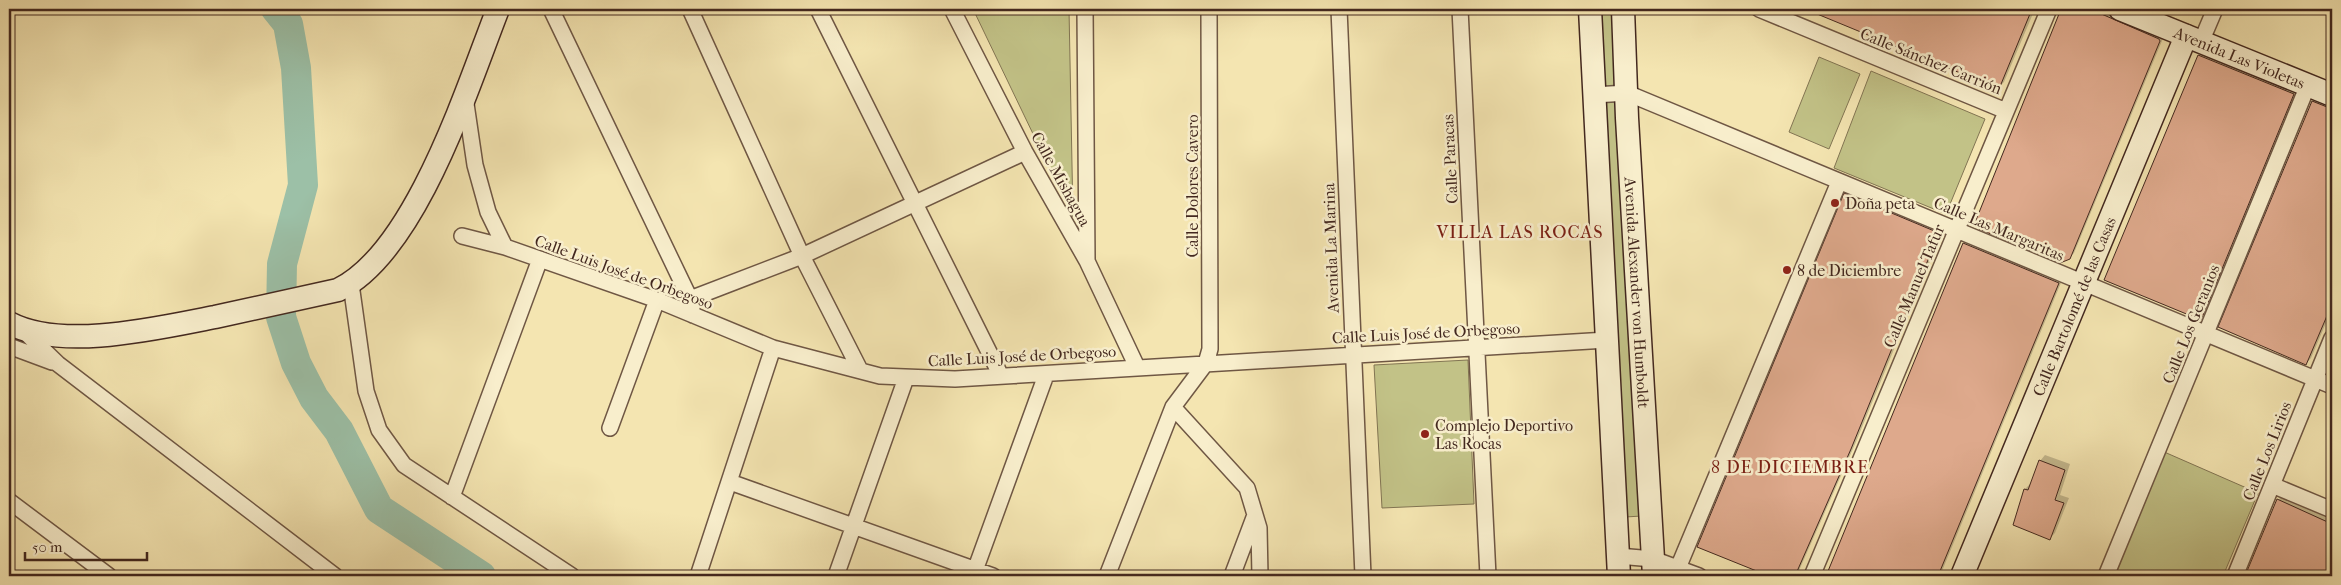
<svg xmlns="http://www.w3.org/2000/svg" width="2341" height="585" font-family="'IM FELL French Canon',serif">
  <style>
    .green { fill: #c2c287; stroke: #827553 }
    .shadow { fill: #0003 }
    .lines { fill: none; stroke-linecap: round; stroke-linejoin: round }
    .river { stroke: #9cc0a7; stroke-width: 30 }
    .building { fill: #dea98c; stroke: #43281f }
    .street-casing { stroke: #6f5744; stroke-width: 18 }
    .secondary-casing { stroke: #43281f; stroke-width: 25 }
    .street { stroke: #f8eecc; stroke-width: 15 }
    .secondary { stroke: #f8eecc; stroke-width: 22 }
    .poi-dot { fill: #8f2418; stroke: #f8eecc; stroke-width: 2 }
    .labels { text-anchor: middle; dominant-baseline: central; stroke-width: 5; stroke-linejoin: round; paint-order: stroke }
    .street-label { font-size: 16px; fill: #43281f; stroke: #f8eecc }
    .poi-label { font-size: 16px; fill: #43281f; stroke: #f8eecc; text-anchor: start }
    .neighbourhood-label { font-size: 18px; letter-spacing: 1px; fill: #7a1f14; stroke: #f8eecc }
  </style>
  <rect width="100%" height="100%" fill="#f4e5b1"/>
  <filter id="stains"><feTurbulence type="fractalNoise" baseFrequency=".004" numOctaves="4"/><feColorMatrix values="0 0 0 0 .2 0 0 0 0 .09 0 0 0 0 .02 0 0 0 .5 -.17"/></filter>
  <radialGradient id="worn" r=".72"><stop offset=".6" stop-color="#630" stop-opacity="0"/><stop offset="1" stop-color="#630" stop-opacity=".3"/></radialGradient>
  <path class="green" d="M973 9H1069L1073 217Z
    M1598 9H1615L1642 516 1625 517Z
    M1819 57 1860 74 1829 149 1789 132Z
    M1871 71 1985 119 1946 214 1834 168Z
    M1468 360 1474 504 1382 508 1374 365Z
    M2162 451 2258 493 2223 576H2111Z"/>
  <path class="shadow" d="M1807 9H2035L2004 82 1999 87Z
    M2063 9H2106L2164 36 2074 253 2069 258 1977 221Z
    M2204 50 2299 88 2206 313 2201 318 2199 55Z
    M2318 96 2332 102V309L2311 358 2306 364 2313 102Z
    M1851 189 1944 227 1856 442 1797 575 1772 576 1698 547 1845 194Z
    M1968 239 2063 278 1940 576H1828L1964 243Z
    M2045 455 2070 464 2060 495 2069 498 2055 533 2050 538 2014 524 2025 489 2030 484 2040 461Z
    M2284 494 2332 516V576H2245L2278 500Z"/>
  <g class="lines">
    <path class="river" d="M276 9 288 24 296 68 303 185 282 264 281 317 296 363 314 398 339 431 379 509 481 576"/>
  </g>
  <path class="building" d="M1805 9H2032L1999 89Z
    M2061 9H2090L2159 39 2160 41 2070 259 2060 263 1979 229 1976 220Z
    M2198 55 2294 94 2201 320 2104 280Z
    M2312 101 2332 109V304L2306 365 2218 327Z
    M1844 193 1939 233 1851 449 1795 576H1769L1697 547Z
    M1963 243 2059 283 1938 576H1826Z
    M2039 460 2065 470 2055 500 2064 503 2050 540 2013 525 2024 489 2028 490Z
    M2277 499 2332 524V576H2245Z"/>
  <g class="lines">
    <defs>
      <path id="street" d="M551 9 690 299
        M690 9 802 256 860 370
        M818 9 1001 376
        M952 9 1025 152 1087 261 1137 367
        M1085 9 1087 260
        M1339 9 1363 576
        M1460 9 1488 576
        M1759 9 2006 111
        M2201 42 2215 9
        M1594 95 1627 93 2332 386
        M465 97 475 165 488 212 505 247
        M462 236 505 247 657 300 773 348 880 376 955 379 1607 340
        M351 284 366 391 379 430 404 465 572 576
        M693 315 690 299 802 256 1025 152
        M24 331 58 364 335 576
        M9 346 52 362
        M1173 407 1247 488 1259 528 1260 576
        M610 428 657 300
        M730 482 993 576
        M2272 485 2332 510
        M452 497 540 259
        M9 501 109 576
        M1618 556 1653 559 1699 576
        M1678 568 1839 182
        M698 576 773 348
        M836 576 906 378
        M973 576 1046 375
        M1107 576 1173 407 1206 363 1210 349 1209 9
        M1232 576 1255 515
        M1812 576 2049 9
        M2106 576 2308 85
        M2235 576 2332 338"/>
      <g id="secondary">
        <path d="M1590 9 1619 576"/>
        <path id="s1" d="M1623 9 1627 118 1654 576"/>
        <path id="s2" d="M2120 9 2332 95"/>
        <path d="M9 323C62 351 158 328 215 317 256 308 297 299 338 290 416 252 467 88 498 9"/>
        <path id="s3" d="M1962 576 2186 36"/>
      </g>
    </defs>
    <use href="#street" class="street-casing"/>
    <use href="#secondary" class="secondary-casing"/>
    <use href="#street" class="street"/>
    <use href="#secondary" class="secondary"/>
  </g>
  <g class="poi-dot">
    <circle cx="1835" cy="203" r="5"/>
    <circle cx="1787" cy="270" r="5"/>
    <circle cx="1425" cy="434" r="5"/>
  </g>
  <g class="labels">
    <g class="street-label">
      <text stroke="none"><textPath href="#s2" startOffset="129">Avenida Las Violetas</textPath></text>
      <text transform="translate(1931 61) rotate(22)">Calle Sánchez Carrión</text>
      <text transform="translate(1450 159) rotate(-93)">Calle Paracas</text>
      <text transform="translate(1061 179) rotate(61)">Calle Mishagua</text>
      <text transform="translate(1192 186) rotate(-90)">Calle Dolores Cavero</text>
      <text transform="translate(1999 229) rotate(23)">Calle Las Margaritas</text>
      <text transform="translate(1331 248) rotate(-92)">Avenida La Marina</text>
      <text transform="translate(624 272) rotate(20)">Calle Luis José de Orbegoso</text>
      <text transform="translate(1914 286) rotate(-67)">Calle Manuel Tafur</text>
      <text stroke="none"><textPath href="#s1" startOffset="284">Avenida Alexander von Humboldt</textPath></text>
      <text stroke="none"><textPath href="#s3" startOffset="292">Calle Bartolomé de las Casas</textPath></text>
      <text transform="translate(2191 324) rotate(-68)">Calle Los Geranios</text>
      <text transform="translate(1426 333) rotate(-3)">Calle Luis José de Orbegoso</text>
      <text transform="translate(1022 356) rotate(-3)">Calle Luis José de Orbegoso</text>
      <text transform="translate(2267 451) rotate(-68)">Calle Los Lirios</text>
    </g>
    <g class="poi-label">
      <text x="1845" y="203">Doña peta</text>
      <text x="1797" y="270">8 de Diciembre</text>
      <text x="1435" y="425">Complejo Deportivo<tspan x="1435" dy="18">Las Rocas</tspan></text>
    </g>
    <g class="neighbourhood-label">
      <text x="1520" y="232">VILLA LAS ROCAS</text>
      <text x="1790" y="467">8 DE DICIEMBRE</text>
    </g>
  </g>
  <rect width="2341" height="585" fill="none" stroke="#f4e5b1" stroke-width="30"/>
  <rect x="10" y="10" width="2321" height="565" fill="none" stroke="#43281f" stroke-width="2.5"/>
  <rect x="15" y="15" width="2311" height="555" fill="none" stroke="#43281f"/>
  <path d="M25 552v8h122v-8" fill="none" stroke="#43281f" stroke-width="2.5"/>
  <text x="32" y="552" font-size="15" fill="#43281f" stroke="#f8eecc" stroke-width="4" paint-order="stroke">50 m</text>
  <rect width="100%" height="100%" filter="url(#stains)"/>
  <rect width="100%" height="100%" fill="url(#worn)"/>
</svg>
